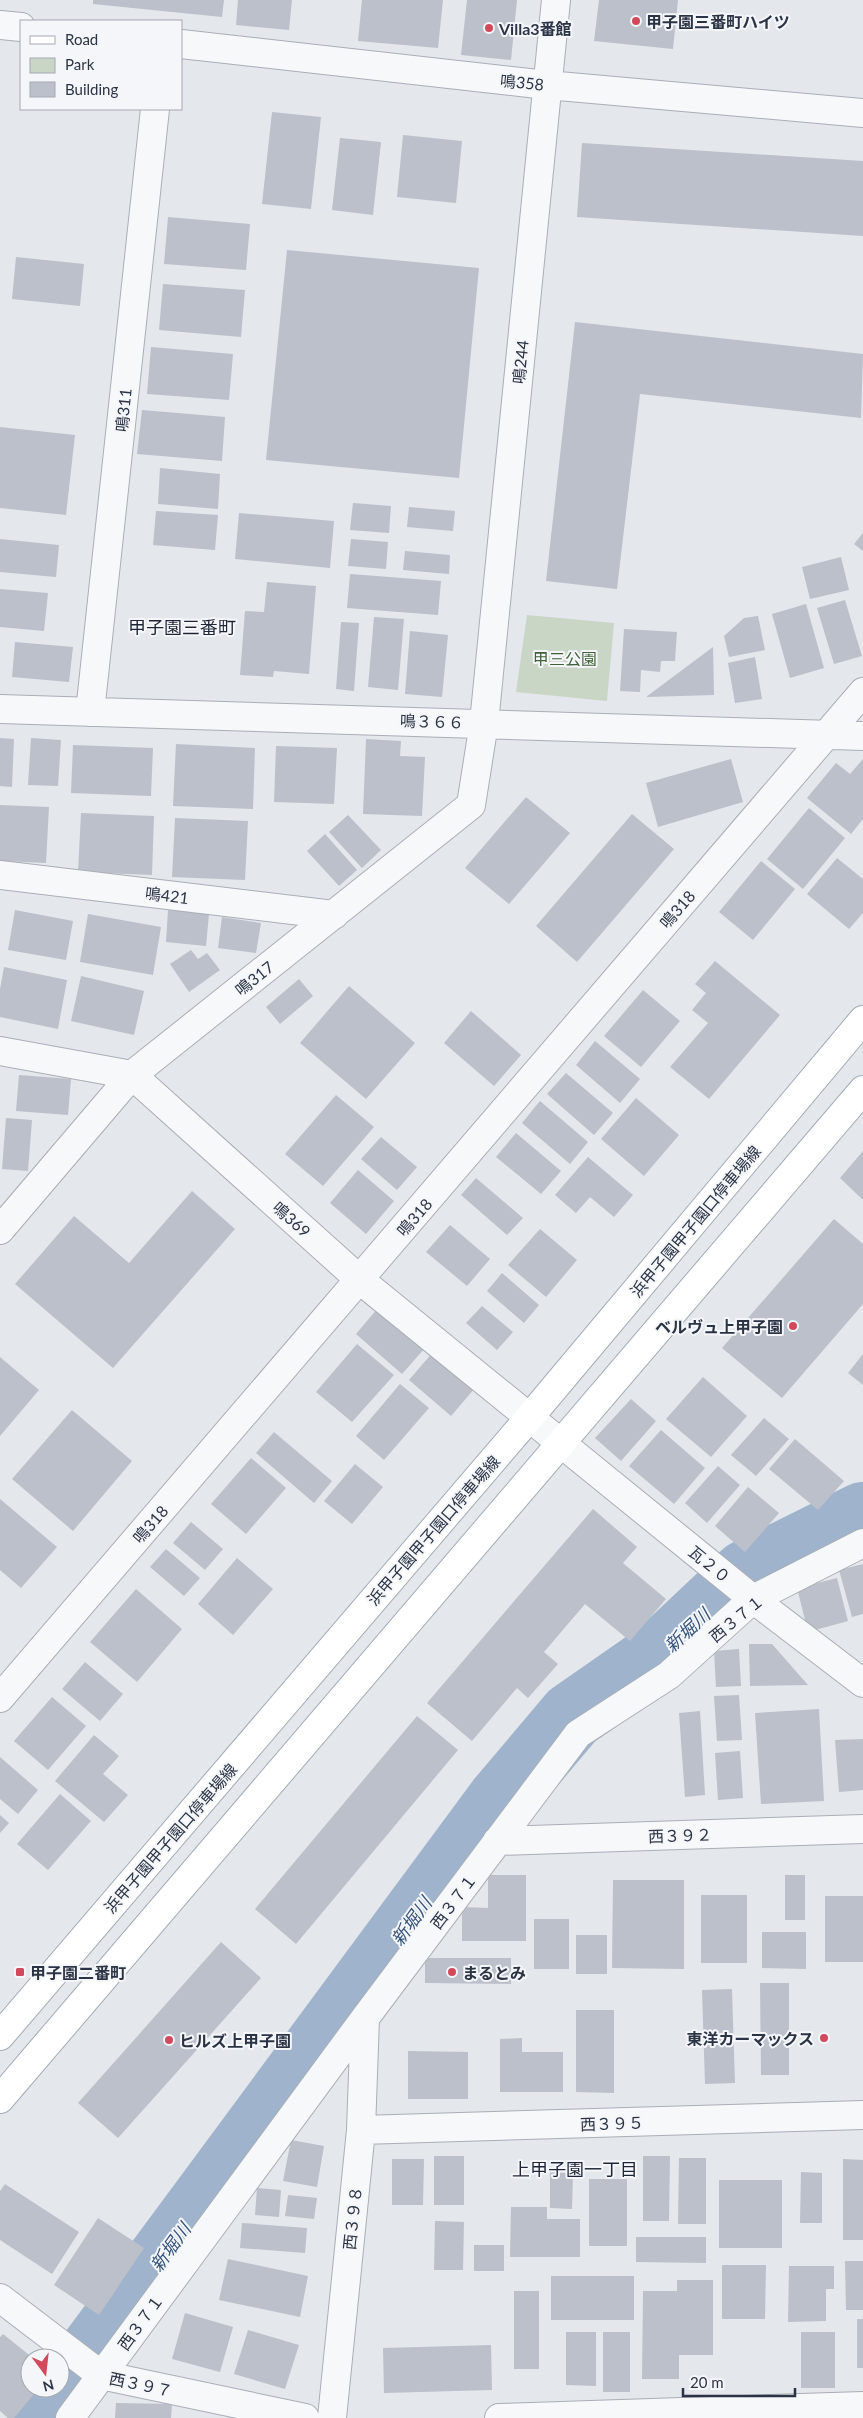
<svg xmlns="http://www.w3.org/2000/svg" width="863" height="2418" font-family="Lato,'Noto Sans JP',sans-serif">
  <style>
    .green { fill: #c9d6c5 }
    .lines { fill: none; stroke-linecap: round; stroke-linejoin: round }
    .river { stroke: #9fb4cc; stroke-width: 68 }
    .building { fill: #bbc0ca }
    .minor-casing { stroke: #a9aeb7; stroke-width: 30 }
    .major-casing { stroke: #a3abb8; stroke-width: 30 }
    .minor { stroke: #f7f8fa; stroke-width: 28 }
    .major { stroke: #fff; stroke-width: 28 }
    .poi-dot { fill: #d1495b; stroke: #f4f6f9; stroke-width: 2 }
    .labels { text-anchor: middle; dominant-baseline: central; stroke-width: 4; stroke-linejoin: round; paint-order: stroke }
    .poi-label { font-size: 16px; font-weight: bold; fill: #2b3445; stroke: #f4f6f9; text-anchor: start }
    .street-label { font-size: 16px; fill: #2b3445; stroke: #f4f6f9 }
    .park-label { font-size: 16px; fill: #3f6138; stroke: #f4f6f9 }
    .neighbourhood-label { font-size: 18px; fill: #1d2536; stroke: #f4f6f9 }
    .water-label { font-size: 18px; font-style: italic; fill: #34527a; stroke: #f4f6f9 }
  </style>
  <rect width="100%" height="100%" fill="#e4e7ec"/>
  <path class="green" d="M527 615 614 623 607 701 516 692Z"/>
  <g class="lines">
    <path class="river" d="M44 2418 501 1800 572 1716 661 1654 746 1574 863 1516"/>
  </g>
  <path class="building" d="M93 0H224L222 17 93 4Z
    M238 0H292L289 30 236 25Z
    M362 0H443L438 48 358 41Z
    M467 0H517L511 60 461 55Z
    M599 0H678L673 49 594 41Z
    M272 112 321 117 311 209 262 204Z
    M403 135 462 141 456 203 397 197Z
    M340 138 381 142 373 215 332 210Z
    M582 143 863 161V236L577 217Z
    M168 217 250 224 246 270 164 264Z
    M287 250 479 268 459 478 266 460Z
    M16 257 84 264 80 306 12 299Z
    M163 284 245 290 241 337 159 330Z
    M575 322 863 354 861 418 640 394 617 589 546 581Z
    M151 347 233 354 229 400 147 394Z
    M142 410 225 417 222 461 137 454Z
    M0 427 75 435 66 515 0 508Z
    M160 468 220 474 218 509 158 504Z
    M353 503 391 506 389 533 350 530Z
    M409 507 455 511 453 531 407 527Z
    M156 511 218 515 215 550 153 545Z
    M239 513 334 521 330 568 235 559Z
    M863 533V551L854 544Z
    M0 539 59 545 56 577 0 572Z
    M351 539 388 542 386 569 348 566Z
    M405 551 450 555 449 574 403 570Z
    M841 557 849 590 810 599 802 567Z
    M350 574 441 581 438 615 347 608Z
    M267 582 316 586 309 674 274 671 273 677 240 675 245 611 264 612Z
    M0 589 48 593 44 631 0 627Z
    M845 600 862 656 834 664 817 608Z
    M806 604 824 668 790 678 772 614Z
    M758 616 765 650 729 657 724 636 744 618Z
    M374 617 404 619 398 690 368 687Z
    M341 622 359 623 354 691 336 689Z
    M624 629 677 632 675 661H661L660 672 641 670 640 692 620 691Z
    M410 631 448 635 442 697 405 694Z
    M15 642 73 647 69 682 12 677Z
    M713 647 714 695 646 697Z
    M755 657 762 699 735 703 728 663Z
    M0 738 14 739 12 787 0 786Z
    M31 738 61 740 58 786 28 785Z
    M366 739 401 741 400 756 425 757 422 816 363 814Z
    M176 744 255 748 253 809 173 806Z
    M73 745 153 748 151 796 71 793Z
    M276 746 337 748 334 804 274 802Z
    M731 759 743 802 658 827 646 783Z
    M863 759V819L851 834 807 798 836 763 850 774Z
    M526 797 570 833 509 904 465 868Z
    M0 805 49 807 46 863 0 861Z
    M809 808 845 838 803 889 767 859Z
    M81 813 154 816 152 875 78 872Z
    M632 814 674 849 577 962 536 926Z
    M348 815 381 850 362 868 329 832Z
    M175 818 248 821 245 880 172 877Z
    M325 834 357 870 339 886 307 851Z
    M837 858 863 879V913L849 929 807 894Z
    M761 861 795 889 753 940 719 912Z
    M15 910 73 921 66 960 8 950Z
    M168 910 209 914 206 946 166 942Z
    M88 914 161 927 153 975 80 962Z
    M222 917 261 923 256 953 218 948Z
    M191 950 198 959 207 953 220 970 189 992 170 964Z
    M715 961 780 1015 709 1099 670 1067 708 1023 692 1010 706 993 695 984Z
    M4 967 67 980 58 1029 0 1017V989Z
    M81 976 144 991 134 1035 71 1021Z
    M299 979 313 996 280 1024 266 1007Z
    M349 986 415 1043 366 1099 300 1043Z
    M643 990 680 1021 641 1067 604 1036Z
    M471 1011 521 1055 494 1086 444 1043Z
    M595 1041 640 1079 620 1103 576 1065Z
    M566 1073 613 1113 594 1135 547 1094Z
    M19 1075 71 1079 68 1115 16 1111Z
    M336 1095 374 1127 323 1186 285 1154Z
    M636 1098 679 1135 644 1176 601 1139Z
    M540 1101 588 1142 570 1164 522 1123Z
    M6 1118 32 1120 28 1171 2 1169Z
    M516 1133 561 1171 541 1194 496 1157Z
    M381 1137 417 1167 397 1190 361 1159Z
    M863 1151V1200L840 1178Z
    M588 1157 633 1195 614 1217 590 1197 576 1213 555 1195Z
    M358 1170 394 1201 366 1234 330 1203Z
    M476 1178 523 1218 507 1235 461 1195Z
    M192 1191 235 1229 113 1368 15 1284 74 1216 129 1263Z
    M834 1219 863 1244V1304L782 1398 722 1348Z
    M450 1225 490 1259 467 1286 426 1252Z
    M540 1229 577 1260 546 1297 508 1265Z
    M502 1273 539 1305 524 1323 487 1291Z
    M482 1306 513 1332 497 1350 466 1323Z
    M378 1308 425 1348 402 1374 356 1334Z
    M357 1344 394 1375 352 1422 316 1392Z
    M433 1352 475 1388 451 1416 409 1380Z
    M863 1354V1385L848 1373Z
    M0 1357 39 1390 0 1436Z
    M703 1377 747 1416 711 1457 666 1419Z
    M400 1384 429 1408 384 1460 356 1436Z
    M631 1399 656 1421 621 1461 595 1438Z
    M72 1410 132 1461 73 1531 12 1479Z
    M764 1418 789 1439 756 1476 731 1455Z
    M661 1430 705 1468 674 1504 629 1466Z
    M274 1432 332 1481 314 1503 256 1453Z
    M795 1439 844 1481 818 1510 769 1469Z
    M251 1458 286 1488 246 1534 211 1504Z
    M355 1464 383 1487 352 1524 324 1501Z
    M718 1466 740 1485 707 1523 685 1503Z
    M748 1487 779 1513 745 1552 715 1526Z
    M0 1499 57 1547 21 1588 0 1570Z
    M593 1509 637 1547 623 1563 666 1599 630 1641 585 1604 544 1652 558 1664 528 1698 517 1688 472 1741 427 1703Z
    M191 1522 223 1549 205 1570 173 1543Z
    M166 1549 200 1578 184 1596 150 1567Z
    M237 1558 273 1589 233 1635 198 1604Z
    M863 1564V1614L852 1617 839 1570Z
    M837 1578 848 1621 808 1632 797 1588Z
    M136 1589 182 1629 137 1682 90 1642Z
    M749 1644H772L808 1685 750 1686Z
    M739 1649 741 1686 716 1687 714 1651Z
    M85 1662 123 1694 100 1721 62 1689Z
    M739 1695 742 1740 717 1741 714 1696Z
    M52 1697 86 1726 48 1770 14 1741Z
    M819 1709 824 1801 761 1804 755 1713Z
    M700 1711 705 1795 685 1797 679 1713Z
    M417 1716 458 1750 296 1944 255 1909Z
    M94 1735 119 1756 103 1774 128 1795 104 1822 55 1781Z
    M863 1739V1790L839 1792 835 1740Z
    M740 1751 743 1798 718 1800 715 1753Z
    M0 1757 38 1790 18 1814 0 1799Z
    M60 1794 91 1821 48 1870 17 1844Z
    M0 1815 9 1823 0 1833Z
    M488 1875H526V1941H462V1907L488 1908Z
    M785 1875H805V1920H785Z
    M613 1880H684V1969L612 1968Z
    M701 1895H747V1963H701Z
    M825 1896H863V1962H825Z
    M534 1919H569V1969H534Z
    M762 1932H806V1969L762 1968Z
    M576 1935H607V1974H576Z
    M221 1942 261 1978 118 2138 78 2103Z
    M425 1958H511V1984L425 1983Z
    M760 1983H789V2075H761Z
    M732 1989 735 2083 705 2084 702 1990Z
    M576 2010H614V2093L576 2092Z
    M522 2038V2052H563V2092H500V2039Z
    M408 2051 468 2052V2099H408Z
    M291 2140 324 2146 317 2187 283 2181Z
    M434 2156H464V2205H434Z
    M643 2156H670L669 2221H643Z
    M679 2158H706V2224H678Z
    M392 2159H424L423 2205H392Z
    M843 2159 863 2160V2240H843Z
    M550 2172 573 2173 572 2209 550 2208Z
    M801 2172 822 2173V2223H800Z
    M589 2179H627V2246H589Z
    M719 2180H782V2248H719Z
    M5 2184 79 2232 52 2274 0 2240V2191Z
    M257 2188 281 2190 279 2217 255 2215Z
    M288 2195 317 2198 314 2219 285 2216Z
    M511 2207H547V2219H580V2257H510Z
    M98 2218 144 2248 99 2315 54 2285Z
    M435 2221 464 2222 463 2270H434Z
    M242 2223 307 2228 305 2253 240 2248Z
    M636 2237H706V2263L636 2262Z
    M474 2245H504V2271H474Z
    M228 2259 308 2276 300 2317 219 2300Z
    M845 2261H863V2310H846Z
    M722 2265H766L765 2319H722Z
    M789 2266H834V2289H826V2321L788 2322Z
    M551 2276H634V2320H551Z
    M677 2280H713V2355H679V2379H642L643 2291H677Z
    M514 2291H539V2369H514Z
    M185 2313 233 2327 220 2372 172 2359Z
    M857 2319H863V2368H857Z
    M248 2330 299 2345 285 2389 234 2374Z
    M566 2332H596V2386L566 2385Z
    M603 2332H630V2392H603Z
    M801 2332H835V2388H801Z
    M3 2334 33 2358H30V2388H39L14 2418H8L0 2411V2337Z
    M491 2345 492 2390 384 2393 383 2348Z
    M116 2403 172 2404 171 2418H115Z"/>
  <g class="lines">
    <defs>
      <path id="minor" d="M0 25 21 27
        M181 44 547 85 863 113
        M0 709 863 736
        M90 712 155 109
        M0 875 334 915
        M0 1051 132 1075 360 1280 753 1599 863 1683
        M0 1230 132 1075 471 805 484 723 556 0
        M0 1698 863 692
        M497 1841 863 1829
        M361 2130 863 2115
        M0 2298 101 2375 305 2418
        M70 2418 365 2018 578 1734 669 1675 753 1599 863 1543
        M332 2418 361 2130 365 2018
        M499 2418 863 2406"/>
      <path id="major" d="M0 2036 529 1418 863 1020
        M0 2099 863 1090"/>
    </defs>
    <use href="#minor" class="minor-casing"/>
    <use href="#major" class="major-casing"/>
    <use href="#minor" class="minor"/>
    <use href="#major" class="major"/>
  </g>
  <g class="poi-dot">
    <circle cx="636" cy="21" r="5"/>
    <circle cx="489" cy="28" r="5"/>
    <circle cx="793" cy="1326" r="5"/>
    <rect x="15" y="1967" width="10" height="10" rx="2.5"/>
    <circle cx="452" cy="1972" r="5"/>
    <circle cx="824" cy="2038" r="5"/>
    <circle cx="169" cy="2040" r="5"/>
  </g>
  <g class="labels">
    <g class="poi-label">
      <text x="646" y="21">甲子園三番町ハイツ</text>
      <text x="499" y="28">Villa3番館</text>
      <text x="783" y="1326" text-anchor="end">ベルヴュ上甲子園</text>
      <text x="30" y="1972">甲子園二番町</text>
      <text x="462" y="1972">まるとみ</text>
      <text x="814" y="2038" text-anchor="end">東洋カーマックス</text>
      <text x="179" y="2040">ヒルズ上甲子園</text>
    </g>
    <g class="street-label">
      <text transform="translate(522 82) rotate(6)">鳴358</text>
      <text transform="translate(520 362) rotate(-84)">鳴244</text>
      <text transform="translate(123 410) rotate(-84)">鳴311</text>
      <text transform="translate(432 721) rotate(2)">鳴３６６</text>
      <text transform="translate(167 895) rotate(7)">鳴421</text>
      <text transform="translate(677 909) rotate(-49)">鳴318</text>
      <text transform="translate(254 978) rotate(-39)">鳴317</text>
      <text transform="translate(414 1217) rotate(-49)">鳴318</text>
      <text transform="translate(292 1219) rotate(42)">鳴369</text>
      <text transform="translate(695 1221) rotate(-50)">浜甲子園甲子園口停車場線</text>
      <text transform="translate(150 1524) rotate(-49)">鳴318</text>
      <text transform="translate(433 1530) rotate(-49)">浜甲子園甲子園口停車場線</text>
      <text transform="translate(710 1564) rotate(39)">瓦２０</text>
      <text transform="translate(736 1618) rotate(-39)">西３７１</text>
      <text transform="translate(680 1835) rotate(-2)">西３９２</text>
      <text transform="translate(170 1838) rotate(-49)">浜甲子園甲子園口停車場線</text>
      <text transform="translate(453 1901) rotate(-53)">西３７１</text>
      <text transform="translate(612 2123) rotate(-2)">西３９５</text>
      <text transform="translate(352 2218) rotate(-84)">西３９８</text>
      <text transform="translate(140 2322) rotate(-54)">西３７１</text>
      <text transform="translate(141 2384) rotate(12)">西３９７</text>
    </g>
    <g class="park-label">
      <text x="565" y="658">甲三公園</text>
    </g>
    <g class="neighbourhood-label">
      <text x="182" y="627">甲子園三番町</text>
      <text x="575" y="2169">上甲子園一丁目</text>
    </g>
    <g class="water-label">
      <text transform="translate(687 1630) rotate(-43)">新堀川</text>
      <text transform="translate(411 1921) rotate(-54)">新堀川</text>
      <text transform="translate(170 2247) rotate(-54)">新堀川</text>
    </g>
  </g>
  <rect x="20" y="20" width="162" height="90" fill="#f4f6f9" stroke="#a4a8b1"/>
  <rect x="30" y="36" width="25" height="8" fill="#ffffff" stroke="#a4a8b1"/>
  <text x="65" y="45" font-size="15" fill="#2b3445">Road</text>
  <rect x="30" y="58" width="25" height="15" fill="#c9d6c5" stroke="#a4a8b1"/>
  <text x="65" y="70" font-size="15" fill="#2b3445">Park</text>
  <rect x="30" y="82" width="25" height="15" fill="#bbc0ca" stroke="#a4a8b1"/>
  <text x="65" y="95" font-size="15" fill="#2b3445">Building</text>
  <g transform="translate(45 2373) rotate(165)"><circle r="24" fill="#f4f6f9" stroke="#a4a8b1"/>
  <path d="M0-4L9 19L0 12L-9 19Z" fill="#d1495b"/>
  <text y="-8" font-size="14" font-weight="bold" text-anchor="middle" fill="#2b3445">N</text>
  </g>
  <path d="M683 2388v8h112v-8" fill="none" stroke="#2b3445" stroke-width="2.5"/>
  <text x="690" y="2388" font-size="15" fill="#2b3445" stroke="#f4f6f9" stroke-width="4" paint-order="stroke">20 m</text>
</svg>
